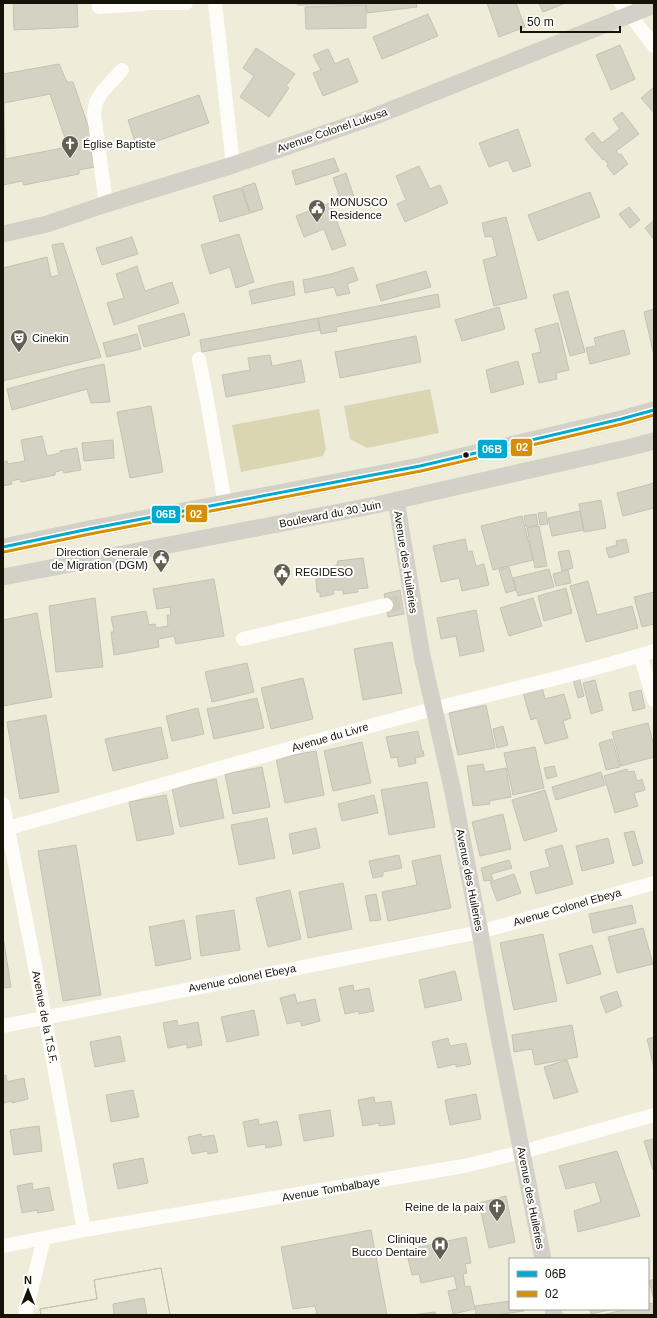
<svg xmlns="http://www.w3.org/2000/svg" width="657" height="1318" font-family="Helvetica,sans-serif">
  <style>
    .green { fill: #dad6b1 }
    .building { fill: #d4d3c3; stroke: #c4c2b3; fill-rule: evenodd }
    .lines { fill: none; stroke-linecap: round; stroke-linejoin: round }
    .minor-tunnel { stroke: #ceccba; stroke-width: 14; stroke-dasharray: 14 7; stroke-linecap: butt }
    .minor { stroke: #fdfcf9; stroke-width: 14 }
    .major { stroke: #d2d0c7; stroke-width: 17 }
    .bus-1-casing { stroke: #fff; stroke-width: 6 }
    .bus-2-casing { stroke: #fff; stroke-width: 6 }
    .bus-1 { stroke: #00a9ce; stroke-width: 3 }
    .bus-2 { stroke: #d59001; stroke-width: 3 }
    .bus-dot { fill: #151307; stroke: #fff; stroke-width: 1.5 }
    .labels { text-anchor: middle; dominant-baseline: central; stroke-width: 4; stroke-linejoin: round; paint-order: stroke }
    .street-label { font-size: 11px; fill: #151307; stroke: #fff }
    .poi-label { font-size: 11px; fill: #151307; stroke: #fff; text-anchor: start }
    .line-badge { stroke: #fff; stroke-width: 1.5 }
    .badge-label { font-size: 11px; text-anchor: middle; font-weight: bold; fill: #fff }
  </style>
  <rect width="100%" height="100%" fill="#efedda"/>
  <path class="green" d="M430 389 439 433 367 448 350 439 344 406Z
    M319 409 326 449 323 456 241 472 232 425Z"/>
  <path class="building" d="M13 3H77L78 27 14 30Z
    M297 3H364V4L297 5Z
    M366 3H416L417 7 367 13Z
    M487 3H516L525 27 499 37Z
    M539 3H566L543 12Z
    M366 5V28L306 29 305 7Z
    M428 14 438 36 382 59 373 37Z
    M620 45 635 79 611 90 596 55Z
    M256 48 295 74 286 86 289 88 269 117 240 97 254 76 243 68Z
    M328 49 335 64 348 58 358 82 323 96 313 73 321 70 313 55Z
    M59 64 67 82H73L94 143 89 145 95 167 79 170V174L24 185 22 181 3 185V74ZM50 94 68 147 5 159 4 103Z
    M654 87V113L641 98Z
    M199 95 209 123 137 148 128 120Z
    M622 112 639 134 616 151 619 155 621 154 628 164 614 175 607 166 608 164 604 159 603 160 585 139 593 132 602 143 620 129 613 119Z
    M518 129 531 166 513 172 508 160 489 167 479 143Z
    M334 158 339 171 296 185 292 171Z
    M419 166 430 189 440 185 448 203 405 222 397 204 406 200 396 176Z
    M346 173 354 197 341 201 333 178Z
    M255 183 263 209 250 213 242 187Z
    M241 188 250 213 220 222 213 196Z
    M590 192 600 217 538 241 528 215Z
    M330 203 346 245 332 250 324 229 304 237 296 216Z
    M629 207 640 220 630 228 619 214Z
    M506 217 527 298 494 306 483 260 497 256 492 236 485 237 482 223Z
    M654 220V238H653L645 228Z
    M239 234 254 282 236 288 230 267 210 274 201 245Z
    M132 237 138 254 102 265 96 248Z
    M63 243 101 357 3 381V268L47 257 51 277 59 275 52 245Z
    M137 266 145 291 172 282 179 303 114 325 107 303 124 298 116 274Z
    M353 267 358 280 347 284 350 293 337 296 334 287 305 293 303 280 331 274Z
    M426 271 431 287 381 301 376 285Z
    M293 281 295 295 252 304 249 291 277 284Z
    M568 291 585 352 570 356 553 295Z
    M438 294 440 307 336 327 337 331 321 334 318 318Z
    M499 307 505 329 462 341 455 320Z
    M654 309V356L644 312Z
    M184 313 190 335 144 347 138 326Z
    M318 318 320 330 202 352 200 340Z
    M558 323 569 370 556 373 557 379 539 383 532 354 541 352 535 329Z
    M624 330 630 354 590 364 586 348 596 346 594 338Z
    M137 334 141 349 107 357 103 343Z
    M416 336 421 362 340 378 335 352Z
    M270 355 272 366 301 360 305 382 226 397 222 375 250 370 248 358Z
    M518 361 524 384 491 393 486 370Z
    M104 364 110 402 91 403 87 389 12 410 7 389 81 369Z
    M151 406 163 472 130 478 117 412Z
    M42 436 47 456 60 453V451L77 448 81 470 64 473 63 470 55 472V475L21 482 20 479 11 481 12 484 3 486V462L7 461 8 464 25 461 21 440Z
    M113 440 114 458 84 461 82 443Z
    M654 483V508L623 516 617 493Z
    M601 500 606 528 584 532 579 504Z
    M580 511 584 530 552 536 548 518Z
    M546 512 548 524 540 525 538 513Z
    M536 514 538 525 526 527 524 516Z
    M522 516 533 560 493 570 481 526Z
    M539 526 547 566 535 568 527 528Z
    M465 539 468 552 472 551 476 566 484 564 489 585 462 591 459 578 441 582 433 546Z
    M626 539 629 552 609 558 606 548 617 545 616 541Z
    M569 550 573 568 562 571 558 552Z
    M363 558 368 588 357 589 358 592 343 594V590H333L334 594 320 597V592H317L316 579H319L317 570 329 569 337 565 338 561Z
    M509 567 516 590 506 593 499 570Z
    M549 569 554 587 518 596 513 578Z
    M568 570 571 583 556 586 553 574Z
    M214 579 224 636 176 644 174 636 158 639 159 647 114 655 111 632H114L111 617 146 611 149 625 155 624 156 628 168 626 167 615H171L170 607 157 609 153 589Z
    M588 581 597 615 632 606 638 628 586 642 570 586Z
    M566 588 572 613 544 621 538 596Z
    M400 590 404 614 388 617 384 594Z
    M654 592V624L642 627 634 597Z
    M95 598 103 667 56 672 49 606Z
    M533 598 542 626 509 636 500 608Z
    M476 610 484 651 460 656 456 636 441 639 437 618Z
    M37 613 52 697 3 706V620Z
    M392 642 402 693 363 700 354 649Z
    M247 663 254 692 212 702 205 672Z
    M579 677 584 696 578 698 573 679Z
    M303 678 313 719 271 729 261 688Z
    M595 680 603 710 591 714 583 683Z
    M542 687 545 699 564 694 571 718 563 721 568 738 545 744 537 718 531 720 523 693Z
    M641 690 645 708 633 711 629 693Z
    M257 698 264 728 214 739 207 709Z
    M486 705 495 748 458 755 449 713Z
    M198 708 204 734 172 741 166 716Z
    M46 715 59 792 20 799 7 722Z
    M648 723 654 746V757L621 766 612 732Z
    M503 726 508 745 497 748 493 729Z
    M161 727 168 758 113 771 105 739Z
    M418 731 422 751 423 750 424 756 415 758 416 763 399 767 397 757 391 758 386 737Z
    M612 739 620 767 606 770 599 743Z
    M362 742 371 783 333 791 324 751Z
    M535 747 544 788 513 795 504 753Z
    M316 751 324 795 285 803 276 758Z
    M483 764 485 772 506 768 511 797 489 801 490 804 473 806 467 766Z
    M554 766 557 776 547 779 544 768Z
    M262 767 270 807 233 814 225 774Z
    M627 769 628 772 634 771 637 781 642 779 645 790 634 793 638 806 615 813 604 776Z
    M601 772 605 785 556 800 552 787Z
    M216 779 224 818 180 827 172 788Z
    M427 782 435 827 389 835 381 790Z
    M545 790 557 831 524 841 512 800Z
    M166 795 174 834 137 841 129 802Z
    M374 795 378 813 342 821 338 804Z
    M503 814 511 849 480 856 472 822Z
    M267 818 275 858 239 865 231 825Z
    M316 828 320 848 293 854 289 834Z
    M634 831 643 863 633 866 624 833Z
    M608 838 614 863 582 871 576 846Z
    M76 845 101 995 63 1001 38 851Z
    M562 845 573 884 536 894 530 872 550 867 545 850Z
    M399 855 402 868 383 872V876L373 878 369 861Z
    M440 855 451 908 388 921 382 892 417 885 412 861Z
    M509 860 512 868 491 874 493 880 484 881 481 868Z
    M514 874 521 893 497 901 490 882Z
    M343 883 352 929 308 938 299 892Z
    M290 890 301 939 268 947 256 898Z
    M376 894 381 920 370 921 365 896Z
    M632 905 636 923 593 933 589 914Z
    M234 910 240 950 201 956 196 916Z
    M184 920 191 959 156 966 149 927Z
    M643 928 653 964 617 973 608 937Z
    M543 934 557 1001 514 1010 500 943Z
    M3 936 11 987 3 988Z
    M592 945 601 974 567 984 559 954Z
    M455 971 462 1000 425 1008 419 980Z
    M353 985 354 991 369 988 374 1011 359 1014V1011L345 1014 339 988Z
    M617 991 622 1006 606 1013 600 997Z
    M295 994 297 1003 315 999 320 1021 302 1026 300 1021 287 1024 280 998Z
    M254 1010 259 1035 227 1042 221 1017Z
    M177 1020 178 1026 198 1022 202 1045 187 1048V1044L168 1048 163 1023Z
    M572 1025 578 1057 535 1065 532 1049 514 1052 512 1035Z
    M120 1036 125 1061 95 1067 90 1042Z
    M654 1037V1068L647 1039Z
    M448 1038 450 1046 466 1043 471 1064 456 1067V1064L438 1068 432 1042Z
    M567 1060 578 1092 554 1099 544 1067Z
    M3 1075H6L7 1082 24 1078 28 1099 12 1103V1101L3 1103Z
    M133 1090 139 1117 111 1122 106 1095Z
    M476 1094 481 1119 450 1125 445 1100Z
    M374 1097 375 1103 391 1101 395 1124 379 1126V1123L363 1126 358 1100Z
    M330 1110 334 1136 304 1141 299 1115Z
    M258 1119 259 1125 277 1121 282 1145 266 1148 265 1144 248 1147 243 1122Z
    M39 1126 42 1151 14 1155 10 1130Z
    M201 1134 202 1137 214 1135 218 1152 208 1154 207 1151 192 1154 188 1137Z
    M654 1139V1170H653L644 1141Z
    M617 1151 640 1216 578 1232 574 1211 601 1202 595 1182 566 1189 559 1166Z
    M143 1158 148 1183 118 1189 113 1164Z
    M32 1183 33 1190 49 1187 54 1210 38 1213 37 1210 22 1213 17 1186Z
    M506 1196 515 1242 489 1248 479 1203Z
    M371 1230 387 1315H310L317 1314 315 1306 293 1309 281 1247Z
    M466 1237 471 1263 465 1264 467 1273 463 1274 465 1287 470 1286 475 1309 453 1314 448 1291 457 1289 454 1276 421 1283 419 1274 412 1275 406 1250Z
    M161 1268 170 1315H147L144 1298 113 1304 114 1315H40H41L40 1309 97 1299 94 1280Z
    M161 1268 170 1315H40H41L40 1309 97 1299 94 1280Z
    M654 1279V1300L649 1281Z
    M510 1301V1309H524V1311L496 1315H476L475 1306Z
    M654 1303V1315H602L628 1309H648V1304Z
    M590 1309H613L591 1314Z
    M435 1312 436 1315H411Z"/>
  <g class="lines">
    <path class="minor-tunnel" d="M386 605 402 602"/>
    <path class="minor" d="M143 3H186
      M215 3 233 165
      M621 3 654 46
      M99 7 143 4
      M106 204 94 114 96 102 102 92 122 70
      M199 359 208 406 225 504
      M243 639 386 605
      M640 655 654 700
      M3 804 45 1017 84 1230
      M8 828C149 789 290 747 433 709 506 690 581 674 654 651
      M3 1026 480 932 654 883
      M3 1246 84 1230 464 1166 522 1152 654 1115
      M25 1315 44 1238"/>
    <path class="major" d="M3 234 47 224 106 204 233 165 373 117 654 5
      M396 500 422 656 453 792 480 932 497 1027 543 1259
      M3 547 89 529 420 466 621 419 654 410
      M3 577 376 505 627 448 654 441
      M553 1309 554 1315"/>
    <defs>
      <path id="bus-1" d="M3 547 89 529 420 466 621 419 654 410"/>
      <path id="bus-2" d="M4 552 90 534 421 471 622 424 654 415"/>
    </defs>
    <use href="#bus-1" class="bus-1-casing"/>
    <use href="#bus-2" class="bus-2-casing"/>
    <use href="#bus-1" class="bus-1"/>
    <use href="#bus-2" class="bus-2"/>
  </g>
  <defs>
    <symbol id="church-pin" viewBox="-11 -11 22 30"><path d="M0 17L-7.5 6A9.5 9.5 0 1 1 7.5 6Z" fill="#615f51" stroke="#fff"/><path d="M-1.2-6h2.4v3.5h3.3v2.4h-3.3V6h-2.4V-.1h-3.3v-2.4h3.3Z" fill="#fff"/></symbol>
    <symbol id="civic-pin" viewBox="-11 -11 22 30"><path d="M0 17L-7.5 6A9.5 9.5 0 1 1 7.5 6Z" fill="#615f51" stroke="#fff"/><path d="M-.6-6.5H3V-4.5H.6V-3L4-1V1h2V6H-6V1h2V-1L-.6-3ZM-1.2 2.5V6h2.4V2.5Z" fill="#fff"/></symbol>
    <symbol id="theatre-pin" viewBox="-11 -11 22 30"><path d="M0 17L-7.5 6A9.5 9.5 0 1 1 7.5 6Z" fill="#615f51" stroke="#fff"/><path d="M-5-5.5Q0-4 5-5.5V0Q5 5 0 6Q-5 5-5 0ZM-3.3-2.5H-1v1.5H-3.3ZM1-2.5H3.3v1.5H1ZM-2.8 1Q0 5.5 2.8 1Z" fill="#fff"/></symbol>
    <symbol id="hospital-pin" viewBox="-11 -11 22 30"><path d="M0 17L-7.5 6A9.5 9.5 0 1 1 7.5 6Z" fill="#615f51" stroke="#fff"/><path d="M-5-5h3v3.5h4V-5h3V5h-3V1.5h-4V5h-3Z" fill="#fff"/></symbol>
  </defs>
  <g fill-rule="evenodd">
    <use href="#church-pin" x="60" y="134" width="20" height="27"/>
    <use href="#civic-pin" x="307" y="198" width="20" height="27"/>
    <use href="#theatre-pin" x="9" y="328" width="20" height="27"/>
    <use href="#civic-pin" x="151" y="548" width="20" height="27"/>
    <use href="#civic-pin" x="272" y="562" width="20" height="27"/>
    <use href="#church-pin" x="487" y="1197" width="20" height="27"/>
    <use href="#hospital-pin" x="430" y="1235" width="20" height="27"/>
  </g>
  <circle class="bus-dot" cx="466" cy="455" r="3.5"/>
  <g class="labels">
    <g class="street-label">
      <text transform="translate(332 130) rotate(-19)">Avenue Colonel Lukusa</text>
      <text transform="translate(330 514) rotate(-11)">Boulevard du 30 Juin</text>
      <text transform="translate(406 562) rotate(81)">Avenue des Huileries</text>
      <text transform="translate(330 737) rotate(-16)">Avenue du Livre</text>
      <text transform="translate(470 880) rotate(79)">Avenue des Huileries</text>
      <text transform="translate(567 907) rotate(-16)">Avenue Colonel Ebeya</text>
      <text transform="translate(242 978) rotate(-11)">Avenue colonel Ebeya</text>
      <text transform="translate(45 1017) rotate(79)">Avenue de la T.S.F.</text>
      <text transform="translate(331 1189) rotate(-10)">Avenue Tombalbaye</text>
      <text transform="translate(531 1198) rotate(79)">Avenue des Huileries</text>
    </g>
    <g class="poi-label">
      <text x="83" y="144">Église Baptiste</text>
      <text x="330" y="202">MONUSCO<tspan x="330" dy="13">Residence</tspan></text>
      <text x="32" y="338">Cinekin</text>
      <text x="148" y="552" text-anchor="end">Direction Generale<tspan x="148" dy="13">de Migration (DGM)</tspan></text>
      <text x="295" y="572">REGIDESO</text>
      <text x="484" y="1207" text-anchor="end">Reine de la paix</text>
      <text x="427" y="1239" text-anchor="end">Clinique<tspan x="427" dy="13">Bucco Dentaire</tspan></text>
    </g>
  </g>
  <g class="line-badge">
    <rect x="510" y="438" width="23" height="19" rx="4" fill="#d59001"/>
    <rect x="477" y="439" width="31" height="20" rx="4" fill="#00a9ce"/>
    <rect x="185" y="504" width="23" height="19" rx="4" fill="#d59001"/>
    <rect x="151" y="505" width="30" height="19" rx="4" fill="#00a9ce"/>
  </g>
  <g class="badge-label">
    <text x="522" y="451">02</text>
    <text x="492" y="453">06B</text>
    <text x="196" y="518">02</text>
    <text x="166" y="518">06B</text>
  </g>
  <rect width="657" height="1318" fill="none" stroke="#151307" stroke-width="8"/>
  <rect x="509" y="1258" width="140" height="52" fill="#ffffff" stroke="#a1a19c"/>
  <rect x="517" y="1271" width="20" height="6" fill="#00a9ce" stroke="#a1a19c"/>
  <text x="545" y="1278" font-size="12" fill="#151307">06B</text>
  <rect x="517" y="1291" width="20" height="6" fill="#d59001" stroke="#a1a19c"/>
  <text x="545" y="1298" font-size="12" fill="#151307">02</text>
  <g transform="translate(28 1290)" stroke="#ffffff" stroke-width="3" paint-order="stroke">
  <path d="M0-3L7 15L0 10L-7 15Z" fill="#151307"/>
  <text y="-6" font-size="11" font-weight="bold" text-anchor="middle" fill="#151307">N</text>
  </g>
  <path d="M521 26v6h99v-6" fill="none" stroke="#151307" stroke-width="2"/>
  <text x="527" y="26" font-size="12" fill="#151307" stroke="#ffffff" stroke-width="3" paint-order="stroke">50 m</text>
</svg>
